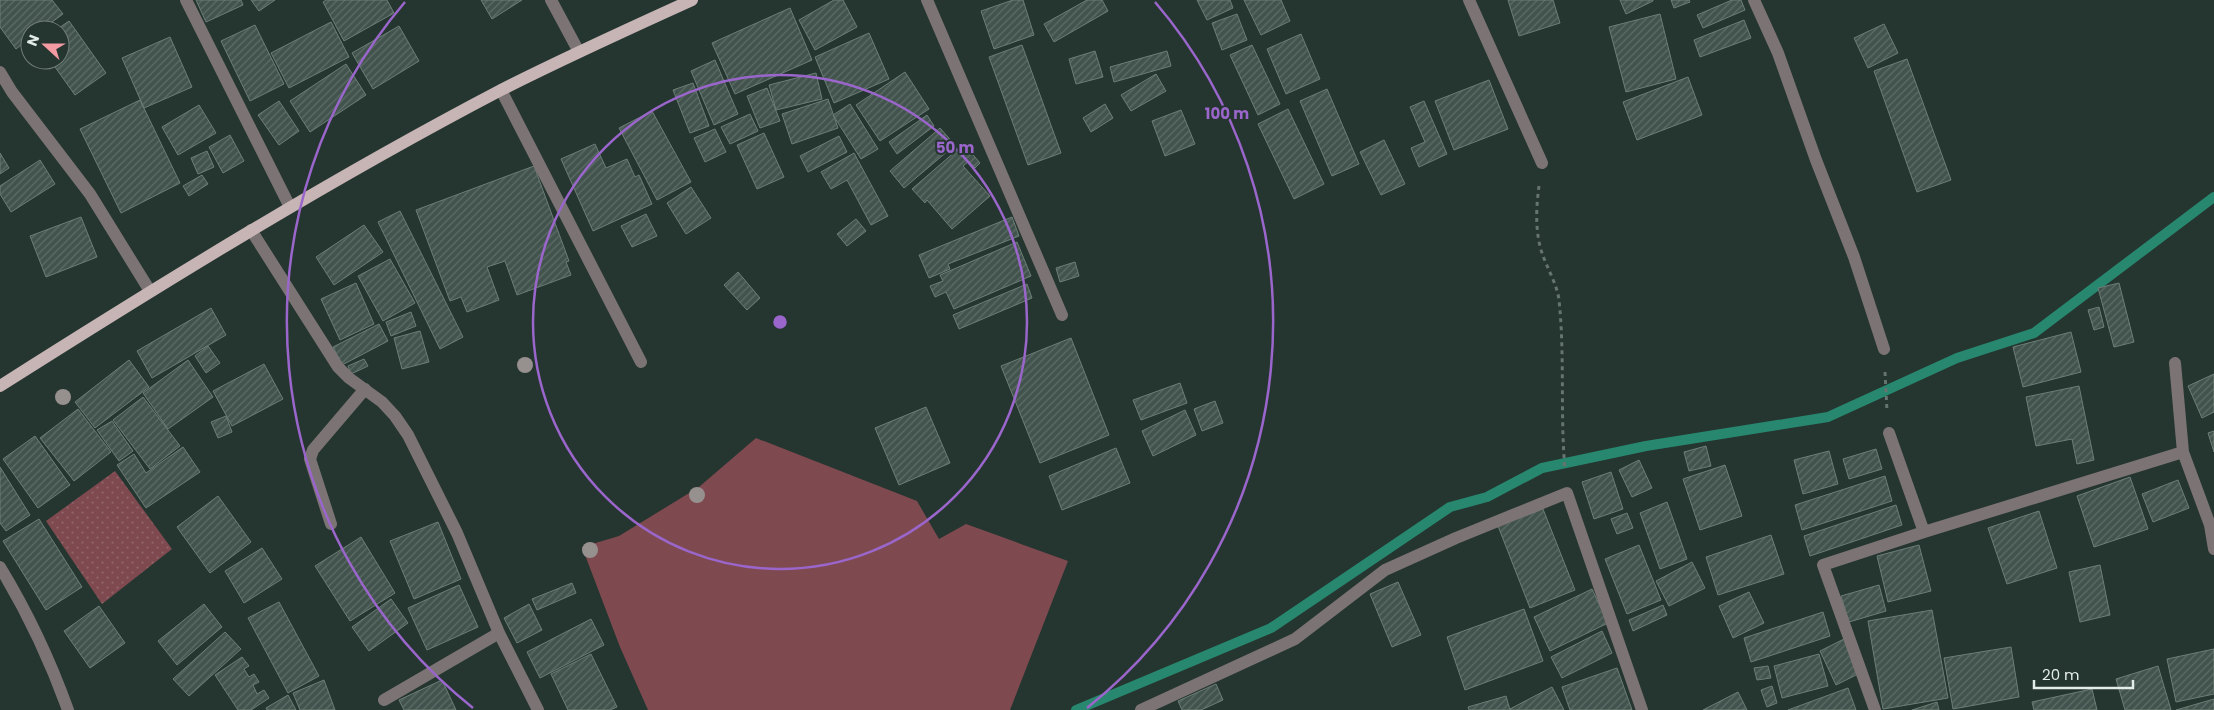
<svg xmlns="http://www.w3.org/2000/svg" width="2214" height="710" font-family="Poppins,sans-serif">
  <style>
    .grass { fill: #7e4a50 }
    .park { fill: url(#park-dots) }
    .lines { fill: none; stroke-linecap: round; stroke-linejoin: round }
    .stream { stroke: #28886f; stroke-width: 10 }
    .building { fill: url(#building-hatch); stroke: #6c7e77 }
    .path { stroke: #66746f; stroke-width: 3; stroke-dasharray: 4 4; stroke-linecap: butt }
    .minor { stroke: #7c7474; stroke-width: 12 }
    .major { stroke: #c7b5b6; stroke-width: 12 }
    .tree { fill: #96908f }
    .ring { fill: none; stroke: #9a66cb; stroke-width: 2.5 }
    .centre { fill: #9a66cb; stroke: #253530; stroke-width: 2.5 }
    .ring-label { font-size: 15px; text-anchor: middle; font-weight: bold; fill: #9a66cb; stroke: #253530; stroke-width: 4; stroke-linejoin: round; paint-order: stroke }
  </style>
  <defs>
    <pattern id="park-dots" width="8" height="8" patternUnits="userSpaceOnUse" patternTransform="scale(1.25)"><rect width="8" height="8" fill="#7e4a50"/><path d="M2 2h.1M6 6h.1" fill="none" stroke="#906469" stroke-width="1.8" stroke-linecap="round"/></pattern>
    <pattern id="building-hatch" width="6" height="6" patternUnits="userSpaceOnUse" patternTransform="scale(1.25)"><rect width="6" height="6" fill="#42534d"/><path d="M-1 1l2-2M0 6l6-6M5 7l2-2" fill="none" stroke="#5d6c67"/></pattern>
  </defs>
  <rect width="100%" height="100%" fill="#253530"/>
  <path class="grass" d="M756 438 917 501 939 539 966 524 1068 561 1010 710H648L620 647 582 547 619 536 699 487Z"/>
  <path class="park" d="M115 471 172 549 102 604 46 521Z"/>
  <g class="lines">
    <path class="stream" d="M1076 710 1271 628 1450 507 1487 497 1542 468 1646 446 1828 417 1957 358 2034 333 2214 197"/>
  </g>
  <path class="building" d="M0 0H52L63 14 41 30H30V38L16 49 0 27Z
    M196 0H241L243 5 206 22Z
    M251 0H275L259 11Z
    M326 0H387L394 13 344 41 323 2Z
    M481 0H522L492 19Z
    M834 0H843L857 27 815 50 799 20Z
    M1013 0H1023L1034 35 994 49 981 11Z
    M1087 0H1102L1108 11 1054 42 1044 24Z
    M1197 0H1230L1233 8 1207 20Z
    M1244 0H1281L1290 21 1261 35Z
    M1508 0H1553L1560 23 1519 36Z
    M1620 0H1653V1L1626 14Z
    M1671 0H1689L1690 2 1674 8Z
    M1732 0H1741L1745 10 1703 28 1697 15Z
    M790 8 812 60 735 94 712 43Z
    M1237 14 1247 40 1222 50 1212 23Z
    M1660 14 1676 79 1626 92 1609 27Z
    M1744 20 1751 38 1700 57 1694 40Z
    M69 21 106 73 75 95 50 60H60V30H56Z
    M331 22 349 57 289 88 271 53Z
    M1884 24 1898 53 1868 68 1854 38Z
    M255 25 284 84 250 101 221 41Z
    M399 26 419 61 373 89 352 53Z
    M869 33 889 79 834 103 815 57Z
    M1301 34 1320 79 1286 94 1267 49Z
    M170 37 192 87 144 108 122 58Z
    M1022 45 1061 153 1028 165 989 57Z
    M1252 45 1280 104 1258 115 1230 55Z
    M1095 51 1103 77 1076 84 1069 59Z
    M1167 51 1171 66 1114 82 1110 67Z
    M1907 59 1951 180 1917 192 1874 71Z
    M715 60 738 114 714 125 691 71Z
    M346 64 366 95 310 132 290 101Z
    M905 72 929 109 880 141 856 105Z
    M816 73 822 99 776 110 769 85Z
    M1156 74 1166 91 1131 111 1121 95Z
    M1688 77 1702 115 1637 140 1623 102Z
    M1489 80 1508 129 1454 150 1435 101Z
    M693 83 709 126 690 133 673 90Z
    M767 88 780 121 760 128 747 96Z
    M1327 89 1359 164 1332 176 1300 101Z
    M828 99 838 128 792 144 782 114Z
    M140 100 180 183 121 213 80 129Z
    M279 101 299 131 279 145 258 115Z
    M1424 101 1447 154 1419 167 1411 148 1425 142 1410 107Z
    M850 104 878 149 861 159 833 115Z
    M1105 104 1113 118 1091 132 1083 118Z
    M199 105 216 133 178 155 162 127Z
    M1288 109 1324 184 1294 199 1258 124Z
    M1181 110 1195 144 1165 156 1152 121Z
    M652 111 691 182 657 200 619 128Z
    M750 114 758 131 730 144 721 127Z
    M927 115 934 126 897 154 889 142Z
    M940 128 955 145 904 188 890 171Z
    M715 129 726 152 705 162 694 138Z
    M764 133 784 177 757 189 737 145Z
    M230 135 244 161 223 173 209 147Z
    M839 136 847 152 808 172 800 156Z
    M1384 140 1405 184 1381 195 1360 152Z
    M595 144 606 168 627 159 635 177 639 175 652 204 593 231 561 159Z
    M964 144 980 163 975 168 969 161 963 166 990 196 952 229 927 200 925 203 912 189Z
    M207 151 214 167 198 174 191 158Z
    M0 153 9 168 0 174Z
    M854 153 888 216 871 225 847 180 831 189 821 172Z
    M40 160 55 184 11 212 0 194V186Z
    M534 166 569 261 566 262 571 275 517 295 505 261 487 267 499 300 467 312 461 297 450 301 416 210Z
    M202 175 208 184 189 196 183 186Z
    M691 187 711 218 686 234 667 203Z
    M400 211 463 337 440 349 378 222Z
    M646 214 657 236 632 247 621 226Z
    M81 217 97 257 46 277 30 236Z
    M1012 217 1019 236 948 264 950 269 929 278 919 255Z
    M856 219 866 231 847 246 837 234Z
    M364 225 383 252 334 285 316 257Z
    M1017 242 1031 276 954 309 946 292 935 297 930 286 943 281 940 275Z
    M390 259 415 303 383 321 358 276Z
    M1075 262 1079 276 1060 282 1056 268Z
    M738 272 760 298 747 310 724 285Z
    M356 283 374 324 340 340 321 299Z
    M2119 283 2134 342 2114 347 2098 288Z
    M1027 284 1032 298 959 329 953 315Z
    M2099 307 2104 327 2094 330 2088 310Z
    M211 308 226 335 152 378 137 351Z
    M411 312 416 326 391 336 386 322Z
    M379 324 388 341 342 365 333 347Z
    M420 331 429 362 402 369 394 338Z
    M2071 332 2081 372 2023 387 2013 347Z
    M1071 338 1109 435 1040 463 1001 366Z
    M208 346 220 363 206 373 195 356Z
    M364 359 368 366 351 374 348 366Z
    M129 360 149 387 95 428 75 402Z
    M188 360 213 397 168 429 143 393Z
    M264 364 283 399 232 426 213 391Z
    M2214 374V412L2202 418 2188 386Z
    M1180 383 1187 403 1141 420 1133 400Z
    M2079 386 2094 460 2077 464 2072 439 2036 446 2026 397Z
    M143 397 180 446 150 469 113 420Z
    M1215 401 1223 423 1202 431 1194 409Z
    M926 407 950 463 899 485 875 428Z
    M78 409 111 452 74 481 40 438Z
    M1185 410 1196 435 1153 456 1142 431Z
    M226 416 232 432 218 438 211 422Z
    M112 421 133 451 119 461 97 430Z
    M2214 431V452L2208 433Z
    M35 436 70 485 38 508 3 459Z
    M1706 446 1711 466 1689 471 1684 452Z
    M183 447 200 472 146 508 117 465 134 454 146 473Z
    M1116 448 1130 483 1062 510 1049 476Z
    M1876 449 1882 469 1849 479 1843 459Z
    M1829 451 1838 484 1803 494 1794 460Z
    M1639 460 1652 488 1632 497 1619 470Z
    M1725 465 1742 516 1700 530 1683 479Z
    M0 467 30 515 6 531 0 523Z
    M1611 472 1623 509 1594 519 1582 482Z
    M1885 476 1892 501 1802 530 1795 505Z
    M2130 477 2148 529 2094 547 2077 496Z
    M2178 480 2189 508 2153 522 2142 494Z
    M218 496 251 542 210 573 177 527Z
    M1667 502 1687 559 1660 569 1640 513Z
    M1896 505 1902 525 1810 556 1804 536Z
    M1543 509 1575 590 1530 608 1498 526Z
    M2039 511 2057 568 2007 584 1988 528Z
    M1627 513 1633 528 1617 534 1611 519Z
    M39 519 82 587 46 610 3 541Z
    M438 522 461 579 414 599 390 541Z
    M1771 535 1784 574 1718 595 1706 557Z
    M361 537 395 593 350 621 315 566Z
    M1639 545 1661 600 1627 614 1605 559Z
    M1919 545 1931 591 1888 602 1877 556Z
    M262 548 282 579 244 603 225 571Z
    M1692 562 1705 588 1669 606 1656 581Z
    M2100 565 2110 615 2080 622 2069 572Z
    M1398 582 1421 635 1392 647 1370 594Z
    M572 583 576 593 537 610 532 599Z
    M459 585 478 627 427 650 408 608Z
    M1879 585 1886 611 1849 622 1841 596Z
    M1592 589 1608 623 1550 651 1534 617Z
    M1749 592 1764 623 1733 638 1719 606Z
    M391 599 408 623 369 651 352 627Z
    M279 602 319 676 288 693 248 618Z
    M204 604 222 627 177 665 158 641Z
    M529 604 542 630 517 643 504 618Z
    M1663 605 1667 615 1633 631 1629 620Z
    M99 606 125 643 90 668 64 631Z
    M1524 609 1543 661 1465 690 1447 637Z
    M1932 610 1948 698 1883 709 1868 621Z
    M1823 612 1830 636 1751 662 1744 638Z
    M591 619 604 645 540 678 527 652Z
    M1602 631 1612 653 1562 678 1551 657Z
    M225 632 241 649 189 696 173 679Z
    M1844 639 1860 673 1836 685 1820 651Z
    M2011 647 2019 697 1953 709 1944 658Z
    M2214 649V694L2176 702 2167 659Z
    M591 654 617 707 610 710H568L551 674Z
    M1819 654 1828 686 1782 698 1774 666Z
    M242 657 249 666 244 669 249 677 254 674 259 682 253 685 257 694 264 690 269 698 251 710H238L215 675Z
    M1768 666 1771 678 1757 680 1754 668Z
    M2158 666 2171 710H2125L2116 679Z
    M1617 668 1632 710H1570L1562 687Z
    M324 680 335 710H300L293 693Z
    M442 680 456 710H404L399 700Z
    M1216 684 1223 700 1201 710H1182L1178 701Z
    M1772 686 1777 703 1767 707 1761 690Z
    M1552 687 1564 710H1511L1510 709Z
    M1848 688 1856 710H1788Z
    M2092 689 2097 710H2034L2032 702Z
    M1738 692 1747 710H1703Z
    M288 695 296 710H267L266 708Z
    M1506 696 1510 710H1469L1468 707Z
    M2214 699V710H2176Z
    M1937 702 1939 710H1912Z"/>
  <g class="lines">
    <path class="path" d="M1539 186C1536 208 1535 232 1542 253 1547 268 1557 284 1559 300 1565 357 1560 414 1565 470
      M1885 372 1887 411"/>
    <path class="minor" d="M186 0 290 207
      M551 0 579 52
      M927 0 1062 315
      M1469 0 1542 163
      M1754 0 1778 53 1816 160 1854 257 1884 349
      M0 72 12 92 90 194 150 291
      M501 90 641 362
      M251 230 338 367 349 378 382 402 395 416 408 435 457 533 499 633 538 710
      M2175 363 2183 452 2210 525 2214 549
      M1889 433 1924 532
      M331 524 310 459 313 450 365 389
      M0 567C28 613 50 660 68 710
      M384 700 499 633
      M1141 710 1295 639 1385 570 1456 538 1567 493 1642 710
      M1875 710 1823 565 1924 532 2183 452"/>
    <path class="major" d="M0 386C164 282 329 180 501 90 564 58 628 29 692 0"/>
  </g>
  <g class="tree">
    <circle cx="525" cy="365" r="8"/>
    <circle cx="63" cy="397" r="8"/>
    <circle cx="697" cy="495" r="8"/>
    <circle cx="590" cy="550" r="8"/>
  </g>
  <g class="ring">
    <circle cx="780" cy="322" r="247"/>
    <path d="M473 708A493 493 0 0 1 405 2M1155 2A493 493 0 0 1 1087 708"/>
  </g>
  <circle cx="780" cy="322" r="8" class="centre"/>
  <g class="ring-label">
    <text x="1227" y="119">100 m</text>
    <text x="955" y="153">50 m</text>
  </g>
  <g transform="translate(45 45) rotate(291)"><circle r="24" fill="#253530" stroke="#717e7a"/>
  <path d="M0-4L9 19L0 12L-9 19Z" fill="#f49aa3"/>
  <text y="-8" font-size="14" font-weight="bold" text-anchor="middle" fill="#e2ece8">N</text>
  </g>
  <path d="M2034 680v8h99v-8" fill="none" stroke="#e2ece8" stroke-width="2.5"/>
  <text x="2042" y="680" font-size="15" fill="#e2ece8" stroke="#253530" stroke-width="4" paint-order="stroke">20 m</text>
</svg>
